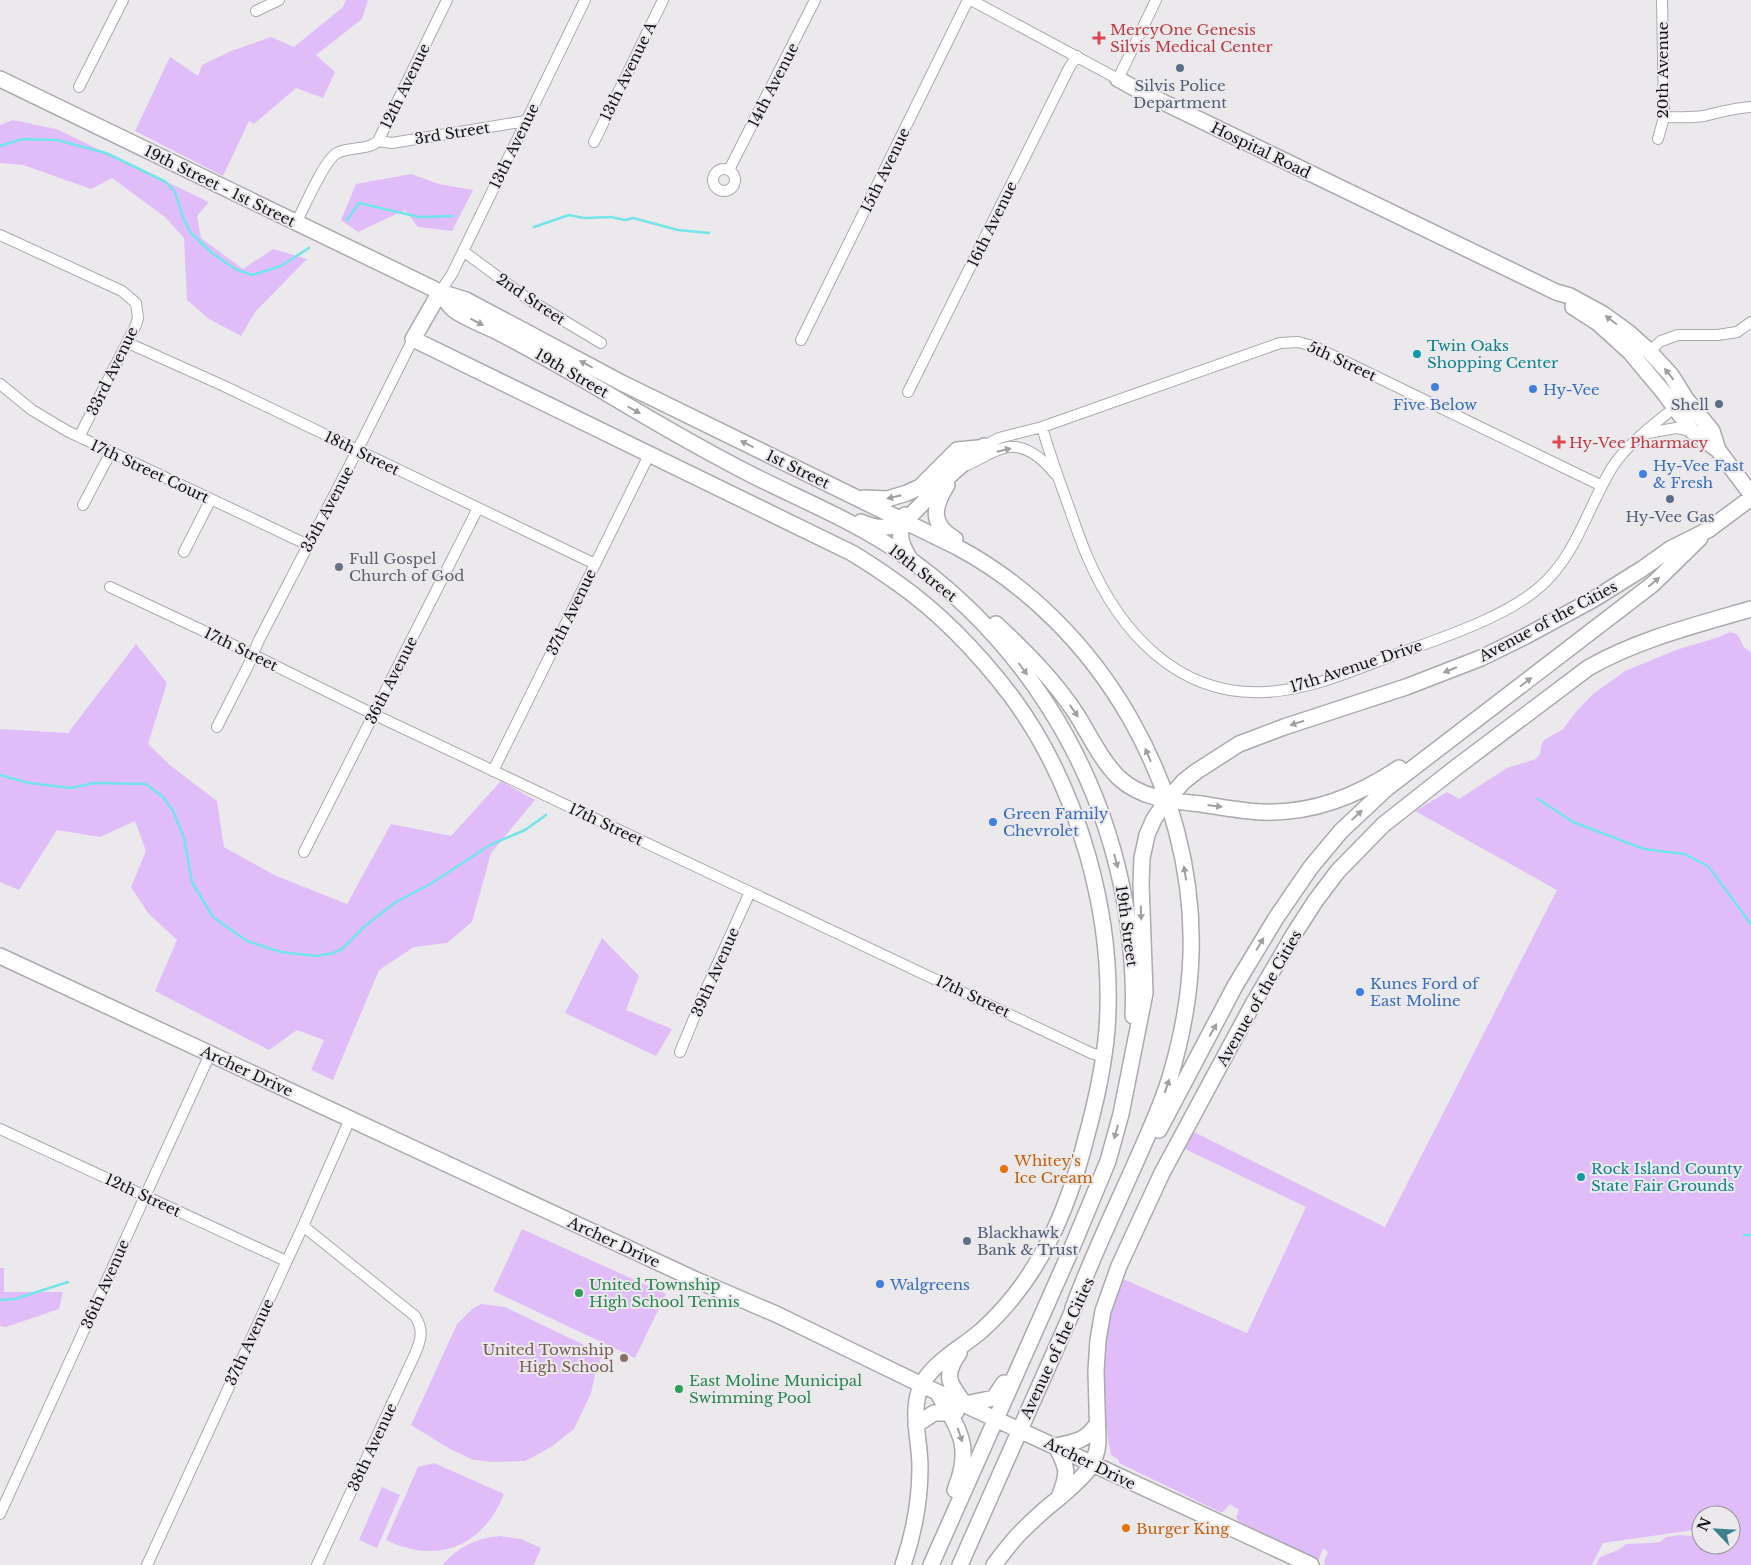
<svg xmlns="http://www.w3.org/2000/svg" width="1751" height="1565" font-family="'Libre Baskerville',serif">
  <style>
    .green { fill: #e0bdf9 }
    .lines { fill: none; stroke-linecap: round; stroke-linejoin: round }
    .stream { stroke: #73e4ea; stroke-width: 2.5 }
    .street-casing { stroke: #aba9ad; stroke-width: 12 }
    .secondary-casing { stroke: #aba9ad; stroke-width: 18 }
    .street { stroke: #fff; stroke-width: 10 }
    .secondary { stroke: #fff; stroke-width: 15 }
    .oneway { fill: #a1a0a1 }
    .health-dot { fill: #e0444e; stroke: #ece9ed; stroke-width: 2 }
    .service-dot { fill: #5c6f8a; stroke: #ece9ed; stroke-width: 2 }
    .culture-dot { fill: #0f9aa8; stroke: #ece9ed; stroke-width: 2 }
    .shop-dot { fill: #3f7fe0; stroke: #ece9ed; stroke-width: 2 }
    .worship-dot { fill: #6b7280; stroke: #ece9ed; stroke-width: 2 }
    .food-dot { fill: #e8710a; stroke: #ece9ed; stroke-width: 2 }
    .leisure-dot { fill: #2e9e5b; stroke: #ece9ed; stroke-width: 2 }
    .education-dot { fill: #8d6e63; stroke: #ece9ed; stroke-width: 2 }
    .labels { text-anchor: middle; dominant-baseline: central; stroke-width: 4; stroke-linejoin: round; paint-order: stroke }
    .health-label { font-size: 15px; fill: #be3a42; stroke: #ece9ed; text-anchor: start }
    .street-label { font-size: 15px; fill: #131214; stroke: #ece9ed }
    .service-label { font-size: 15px; fill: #4e5e75; stroke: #ece9ed }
    .culture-label { font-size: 15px; fill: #0d838f; stroke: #ece9ed; text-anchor: start }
    .shop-label { font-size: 15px; fill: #366cbe; stroke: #ece9ed; text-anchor: start }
    .worship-label { font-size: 15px; fill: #5b616d; stroke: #ece9ed; text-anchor: start }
    .food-label { font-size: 15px; fill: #c56008; stroke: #ece9ed; text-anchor: start }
    .leisure-label { font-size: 15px; fill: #27864d; stroke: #ece9ed; text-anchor: start }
    .education-label { font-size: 15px; fill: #785e54; stroke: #ece9ed; text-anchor: end }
  </style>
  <rect width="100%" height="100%" fill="#ece9ed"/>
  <path class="green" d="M346 0H368L362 19 316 55 335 72 323 98 296 88 254 124 249 121 223 176 135 131 170 57 198 76 202 65 231 51 271 37 294 47 343 7Z
    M13 120 56 129 209 202 197 216 201 238 243 269 273 249 307 259 255 312 241 336 209 319 187 300 184 238 165 217 112 178 91 189 23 165 0 163V125Z
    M411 174 439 184 473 190 452 231 418 227 405 210 358 232 341 220 356 184Z
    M1730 632C1741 634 1739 639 1744 647 1746 649 1749 651 1751 653V1565H1596L1600 1557 1618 1550 1626 1544 1651 1543 1660 1542 1666 1537 1680 1535 1693 1536 1701 1532V1545H1731V1515H1701V1529L1603 1543 1592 1565H1325L1324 1561 1328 1552 1323 1548 1319 1559 1316 1561 1239 1522 1236 1518 1239 1510 1230 1504 1223 1512H1220L1119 1463V1460L1111 1455C1104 1421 1100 1369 1106 1335 1109 1316 1116 1297 1123 1279L1247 1333 1306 1207 1185 1149 1194 1132 1385 1227 1557 890 1415 811 1447 792 1459 799 1507 768 1536 759 1540 754 1541 746 1544 740 1563 729 1576 712 1593 694 1625 671 1676 650 1719 637Z
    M136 644 167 683 148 744 171 766 217 801 224 847 274 875 347 904 391 824 451 836 501 781 535 800 491 853 472 922 447 943 414 947 379 970 333 1080 311 1070 324 1040 297 1030 269 1050 155 991 177 940 148 913 131 887 146 851 135 821 100 837 57 830 19 890 0 882V729L68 733Z
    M602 938 639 976 626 1010 672 1029 656 1056 565 1013Z
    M522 1229 666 1294 635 1358 493 1291Z
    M0 1268H4V1292H63L59 1309 6 1327 0 1326Z
    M481 1304 505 1307 603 1354 596 1370 591 1393 574 1429 551 1447 525 1461 493 1462 474 1460 450 1449 411 1425 457 1324 472 1309Z
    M434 1463 504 1494C483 1547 437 1565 386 1540L418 1467Z
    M382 1487 400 1495 377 1548 359 1540Z
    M500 1536 521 1539 541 1548 534 1565H442C458 1547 476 1538 500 1536Z"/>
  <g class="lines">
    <path class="stream" d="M0 146 22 139 57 140 106 153 166 182 175 192 183 217 191 233 212 253 235 269 252 275 281 266 309 248
      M347 220 359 203 419 217 453 216
      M534 227 569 215 584 218 611 217 625 220 633 218 678 230 709 233
      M0 775 29 783 71 788 94 783 146 784 163 797 173 811 184 838 192 882 213 917 247 941 281 952 316 956 333 953 342 949 365 926 396 902 432 883 490 845 525 830 546 815
      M1538 799 1573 822 1644 849 1684 854 1708 866 1751 924
      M1744 1235H1751
      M0 1300 15 1299 68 1282"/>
    <defs>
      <path id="street" d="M971 0 1118 79 1156 0
        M256 11 279 0
        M79 87 123 0
        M1664 117C1678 117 1691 118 1704 116 1720 112 1735 108 1751 107
        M1658 139 1664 117 1662 0
        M378 141 392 143 526 121
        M594 142 663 0
        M713 180a11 11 0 1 1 22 0a11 11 0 1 1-22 0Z
        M729 170 815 0
        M296 223C304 208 324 160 337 153 350 146 367 151 378 141L447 0
        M0 235 122 291 136 303 138 318 136 325 79 437
        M463 251 528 299 601 343
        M440 292 452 274 585 0
        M801 340 968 0
        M128 343 224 386 595 564
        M1649 351 1661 341 1678 335H1718L1737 332 1751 322
        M0 384 32 410 67 431 308 545
        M908 392 1069 68 1077 56
        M1042 427C1050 456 1061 485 1071 513 1076 527 1081 542 1087 556 1119 631 1177 697 1266 692 1308 690 1350 672 1389 657 1435 640 1504 619 1541 586 1577 554 1588 506 1613 466 1630 441 1656 423 1679 404
        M1648 433 1676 428 1692 431
        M984 446 999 438 1042 427 1280 343 1298 342 1313 346 1602 486
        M967 465C980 460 994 449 1008 447 1027 445 1044 460 1055 474
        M83 505 111 452
        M184 552 211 499
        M110 587 225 641 373 714 1091 1053 1104 1057
        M217 727 248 666 259 640 357 451 413 339
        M493 771 650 453
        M304 852 478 508
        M680 1052 703 996 750 892
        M0 1129 286 1261
        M303 1226 415 1316C424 1330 421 1340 415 1354L317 1565
        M0 1514 210 1054
        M147 1565 303 1226 350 1119"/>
      <path id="secondary" d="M0 79 440 292 466 300 620 382 957 547C1101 624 1196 790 1191 954 1190 994 1182 1036 1171 1074 1162 1105 1148 1134 1135 1164 1114 1211 1091 1259 1073 1308
        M1118 79 1136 89 1556 292 1570 296 1603 314 1628 332 1649 351 1671 375 1686 399 1712 431 1718 450 1751 494
        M440 292 413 339 852 553C867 562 882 572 896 582 939 612 980 655 1012 697 1079 788 1115 917 1107 1029 1104 1066 1096 1102 1086 1138 1077 1174 1065 1210 1048 1243 1031 1276 1009 1306 981 1331 961 1348 933 1362 921 1386 910 1411 920 1441 920 1467 920 1501 914 1533 903 1565
        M440 292C444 297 448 305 453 309 461 316 485 326 496 331 525 346 553 362 581 378 638 412 695 446 754 476 804 501 856 522 902 554 1020 636 1100 762 1125 903 1131 941 1135 978 1133 1016
        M1573 307 1598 323 1630 352 1665 394 1692 431 1718 450
        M947 485C933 507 930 525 955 539
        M864 498 887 499 907 493 920 487 957 450 978 448
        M905 515C898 536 899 541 910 559
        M861 522C898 539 912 513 935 490 950 474 967 460 984 446
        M996 624C1026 652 1054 680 1077 715 1090 736 1101 760 1119 778 1142 799 1172 801 1201 804 1221 807 1241 811 1261 812 1313 814 1357 796 1399 768
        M0 956 694 1279 778 1315 922 1385 1311 1565
        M1159 1130 1235 986 1276 918 1311 867 1341 831 1387 788 1653 584 1700 538
        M959 1353C943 1376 949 1383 964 1403
        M937 1392C959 1430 973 1446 955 1490
        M965 1404 994 1398 1004 1383
        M916 1425 934 1413 956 1412
        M1059 1497C1069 1473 1068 1469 1056 1446 1075 1442 1086 1441 1097 1424
        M931 1565 1071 1250 1108 1161 1121 1114 1145 993 1141 884 1142 858 1147 835 1154 819 1167 800 1184 781 1197 771 1239 744 1284 727 1406 687 1481 658 1524 637 1594 599 1642 569 1670 549 1708 530 1751 498
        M960 1565 1078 1299
        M994 1565C1003 1553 1011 1542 1021 1532 1033 1520 1046 1508 1059 1498 1077 1482 1096 1469 1098 1443L1096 1371 1098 1340 1103 1311 1119 1266 1162 1173 1253 1004 1294 934 1316 900 1338 871 1383 825 1454 769 1588 668C1639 639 1696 625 1751 609"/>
    </defs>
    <use href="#street" class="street-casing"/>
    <use href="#secondary" class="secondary-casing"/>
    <use href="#street" class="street"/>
    <use href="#secondary" class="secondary"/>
  </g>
  <defs><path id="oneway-solid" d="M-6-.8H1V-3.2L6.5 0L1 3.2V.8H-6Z" transform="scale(1.25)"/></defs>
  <g class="oneway">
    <use href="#oneway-solid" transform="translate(1611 320) rotate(-143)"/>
    <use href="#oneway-solid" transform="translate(477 322) rotate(27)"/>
    <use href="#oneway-solid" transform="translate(586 364) rotate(-152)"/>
    <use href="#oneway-solid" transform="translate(1669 374) rotate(-129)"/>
    <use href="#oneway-solid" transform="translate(634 410) rotate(30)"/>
    <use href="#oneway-solid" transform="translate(747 444) rotate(-154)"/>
    <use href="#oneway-solid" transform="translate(1004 450) rotate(-13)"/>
    <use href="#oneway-solid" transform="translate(894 497) rotate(167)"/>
    <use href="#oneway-solid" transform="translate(1654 582) rotate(-40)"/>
    <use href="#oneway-solid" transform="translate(1023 669) rotate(53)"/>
    <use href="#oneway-solid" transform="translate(1450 670) rotate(158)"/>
    <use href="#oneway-solid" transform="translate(1526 682) rotate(-37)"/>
    <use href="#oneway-solid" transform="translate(1074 711) rotate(55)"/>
    <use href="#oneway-solid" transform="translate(1297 723) rotate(162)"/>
    <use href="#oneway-solid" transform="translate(1148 755) rotate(-113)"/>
    <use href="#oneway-solid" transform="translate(1215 806) rotate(7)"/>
    <use href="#oneway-solid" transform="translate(1357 815) rotate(-43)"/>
    <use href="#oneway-solid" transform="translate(1116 861) rotate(76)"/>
    <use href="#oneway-solid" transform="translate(1185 873) rotate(-99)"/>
    <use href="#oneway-solid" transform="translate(1141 913) rotate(88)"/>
    <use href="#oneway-solid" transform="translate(1260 944) rotate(-59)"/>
    <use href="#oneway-solid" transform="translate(1213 1030) rotate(-61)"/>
    <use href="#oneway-solid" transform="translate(1167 1086) rotate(-71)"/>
    <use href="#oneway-solid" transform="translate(1116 1132) rotate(105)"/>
    <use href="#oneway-solid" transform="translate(960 1435) rotate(72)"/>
  </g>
  <g class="health-dot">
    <path d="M1096.5 30.5h5v5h5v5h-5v5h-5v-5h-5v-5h5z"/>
    <path d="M1556.5 434.5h5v5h5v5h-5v5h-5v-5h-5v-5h5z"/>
  </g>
  <g class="service-dot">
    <circle cx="1180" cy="68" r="5"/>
    <circle cx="1719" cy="404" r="5"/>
    <circle cx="1670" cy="499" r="5"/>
    <circle cx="967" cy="1241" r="5"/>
  </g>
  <g class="culture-dot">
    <circle cx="1417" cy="354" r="5"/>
    <circle cx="1581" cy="1177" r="5"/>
  </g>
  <g class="shop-dot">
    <circle cx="1435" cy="387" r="5"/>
    <circle cx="1533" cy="389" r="5"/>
    <circle cx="1643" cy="474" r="5"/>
    <circle cx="993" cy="822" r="5"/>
    <circle cx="1360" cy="992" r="5"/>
    <circle cx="880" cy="1284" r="5"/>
  </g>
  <circle class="worship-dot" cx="339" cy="567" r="5"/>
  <g class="food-dot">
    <circle cx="1004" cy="1169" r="5"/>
    <circle cx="1126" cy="1528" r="5"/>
  </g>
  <g class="leisure-dot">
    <circle cx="579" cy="1293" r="5"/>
    <circle cx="679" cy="1389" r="5"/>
  </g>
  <circle class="education-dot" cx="624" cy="1358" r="5"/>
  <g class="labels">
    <g class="health-label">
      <text x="1110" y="29">MercyOne Genesis<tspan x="1110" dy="17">Silvis Medical Center</tspan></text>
      <text x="1569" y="442">Hy-Vee Pharmacy</text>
    </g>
    <g class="street-label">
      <text transform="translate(1662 70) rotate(-90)">20th Avenue</text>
      <text transform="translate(628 71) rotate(-64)">13th Avenue A</text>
      <text transform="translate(773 85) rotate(-63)">14th Avenue</text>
      <text transform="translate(405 86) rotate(-64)">12th Avenue</text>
      <text transform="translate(452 133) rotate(-9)">3rd Street</text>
      <text transform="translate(514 146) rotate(-64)">13th Avenue</text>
      <text transform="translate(1261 150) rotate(26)">Hospital Road</text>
      <text transform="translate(885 170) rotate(-64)">15th Avenue</text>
      <text transform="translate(220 186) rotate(26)">19th Street - 1st Street</text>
      <text transform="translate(992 224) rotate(-64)">16th Avenue</text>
      <text transform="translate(531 299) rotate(34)">2nd Street</text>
      <text transform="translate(1342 361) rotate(25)">5th Street</text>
      <text transform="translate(112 371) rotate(-64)">33rd Avenue</text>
      <text transform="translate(572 373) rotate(30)">19th Street</text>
      <text transform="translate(362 453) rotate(26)">18th Street</text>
      <text transform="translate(798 469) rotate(26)">1st Street</text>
      <text transform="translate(150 471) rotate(25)">17th Street Court</text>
      <text transform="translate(327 509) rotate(-62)">35th Avenue</text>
      <text transform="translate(923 573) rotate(38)">19th Street</text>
      <text transform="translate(571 612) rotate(-64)">37th Avenue</text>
      <text transform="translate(1548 621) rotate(-28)">Avenue of the Cities</text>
      <text transform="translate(241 649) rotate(26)">17th Street</text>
      <text transform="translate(1356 666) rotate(-18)">17th Avenue Drive</text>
      <text transform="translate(391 680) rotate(-63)">36th Avenue</text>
      <text transform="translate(606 824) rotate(25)">17th Street</text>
      <text transform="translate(1127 926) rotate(82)">19th Street</text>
      <text transform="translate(715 972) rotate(-66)">39th Avenue</text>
      <text transform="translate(973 996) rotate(25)">17th Street</text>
      <text transform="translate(1259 998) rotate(-60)">Avenue of the Cities</text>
      <text transform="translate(247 1071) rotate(25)">Archer Drive</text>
      <text transform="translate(143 1195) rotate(25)">12th Street</text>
      <text transform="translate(614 1242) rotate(25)">Archer Drive</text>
      <text transform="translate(105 1284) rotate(-66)">36th Avenue</text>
      <text transform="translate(249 1342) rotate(-65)">37th Avenue</text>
      <text transform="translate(1057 1348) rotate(-65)">Avenue of the Cities</text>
      <text transform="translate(372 1447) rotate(-65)">38th Avenue</text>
      <text transform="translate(1090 1463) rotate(26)">Archer Drive</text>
    </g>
    <g class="service-label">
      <text x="1180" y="85">Silvis Police<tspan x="1180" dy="17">Department</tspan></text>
      <text x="1709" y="404" text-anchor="end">Shell</text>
      <text x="1670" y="516">Hy-Vee Gas</text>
      <text x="977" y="1232" text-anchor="start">Blackhawk<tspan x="977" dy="17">Bank &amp; Trust</tspan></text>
    </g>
    <g class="culture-label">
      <text x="1427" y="345">Twin Oaks<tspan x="1427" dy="17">Shopping Center</tspan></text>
      <text x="1591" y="1168">Rock Island County<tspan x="1591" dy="17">State Fair Grounds</tspan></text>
    </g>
    <g class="shop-label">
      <text x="1543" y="389">Hy-Vee</text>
      <text x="1435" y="404" text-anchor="middle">Five Below</text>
      <text x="1653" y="465">Hy-Vee Fast<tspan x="1653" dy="17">&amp; Fresh</tspan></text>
      <text x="1003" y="813">Green Family<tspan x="1003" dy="17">Chevrolet</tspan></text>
      <text x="1370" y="983">Kunes Ford of<tspan x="1370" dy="17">East Moline</tspan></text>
      <text x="890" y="1284">Walgreens</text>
    </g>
    <g class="worship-label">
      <text x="349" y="558">Full Gospel<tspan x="349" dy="17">Church of God</tspan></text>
    </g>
    <g class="food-label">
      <text x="1014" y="1160">Whitey's<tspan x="1014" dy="17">Ice Cream</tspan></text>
      <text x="1136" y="1528">Burger King</text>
    </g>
    <g class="leisure-label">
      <text x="589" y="1284">United Township<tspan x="589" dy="17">High School Tennis</tspan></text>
      <text x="689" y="1380">East Moline Municipal<tspan x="689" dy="17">Swimming Pool</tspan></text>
    </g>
    <g class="education-label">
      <text x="614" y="1349">United Township<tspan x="614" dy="17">High School</tspan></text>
    </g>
  </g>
  <g transform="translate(1716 1530) rotate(295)"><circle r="24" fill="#ece9ed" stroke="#959396"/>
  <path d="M0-4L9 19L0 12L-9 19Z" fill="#3d8190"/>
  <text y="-8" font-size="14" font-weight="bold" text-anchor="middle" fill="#131214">N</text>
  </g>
</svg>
